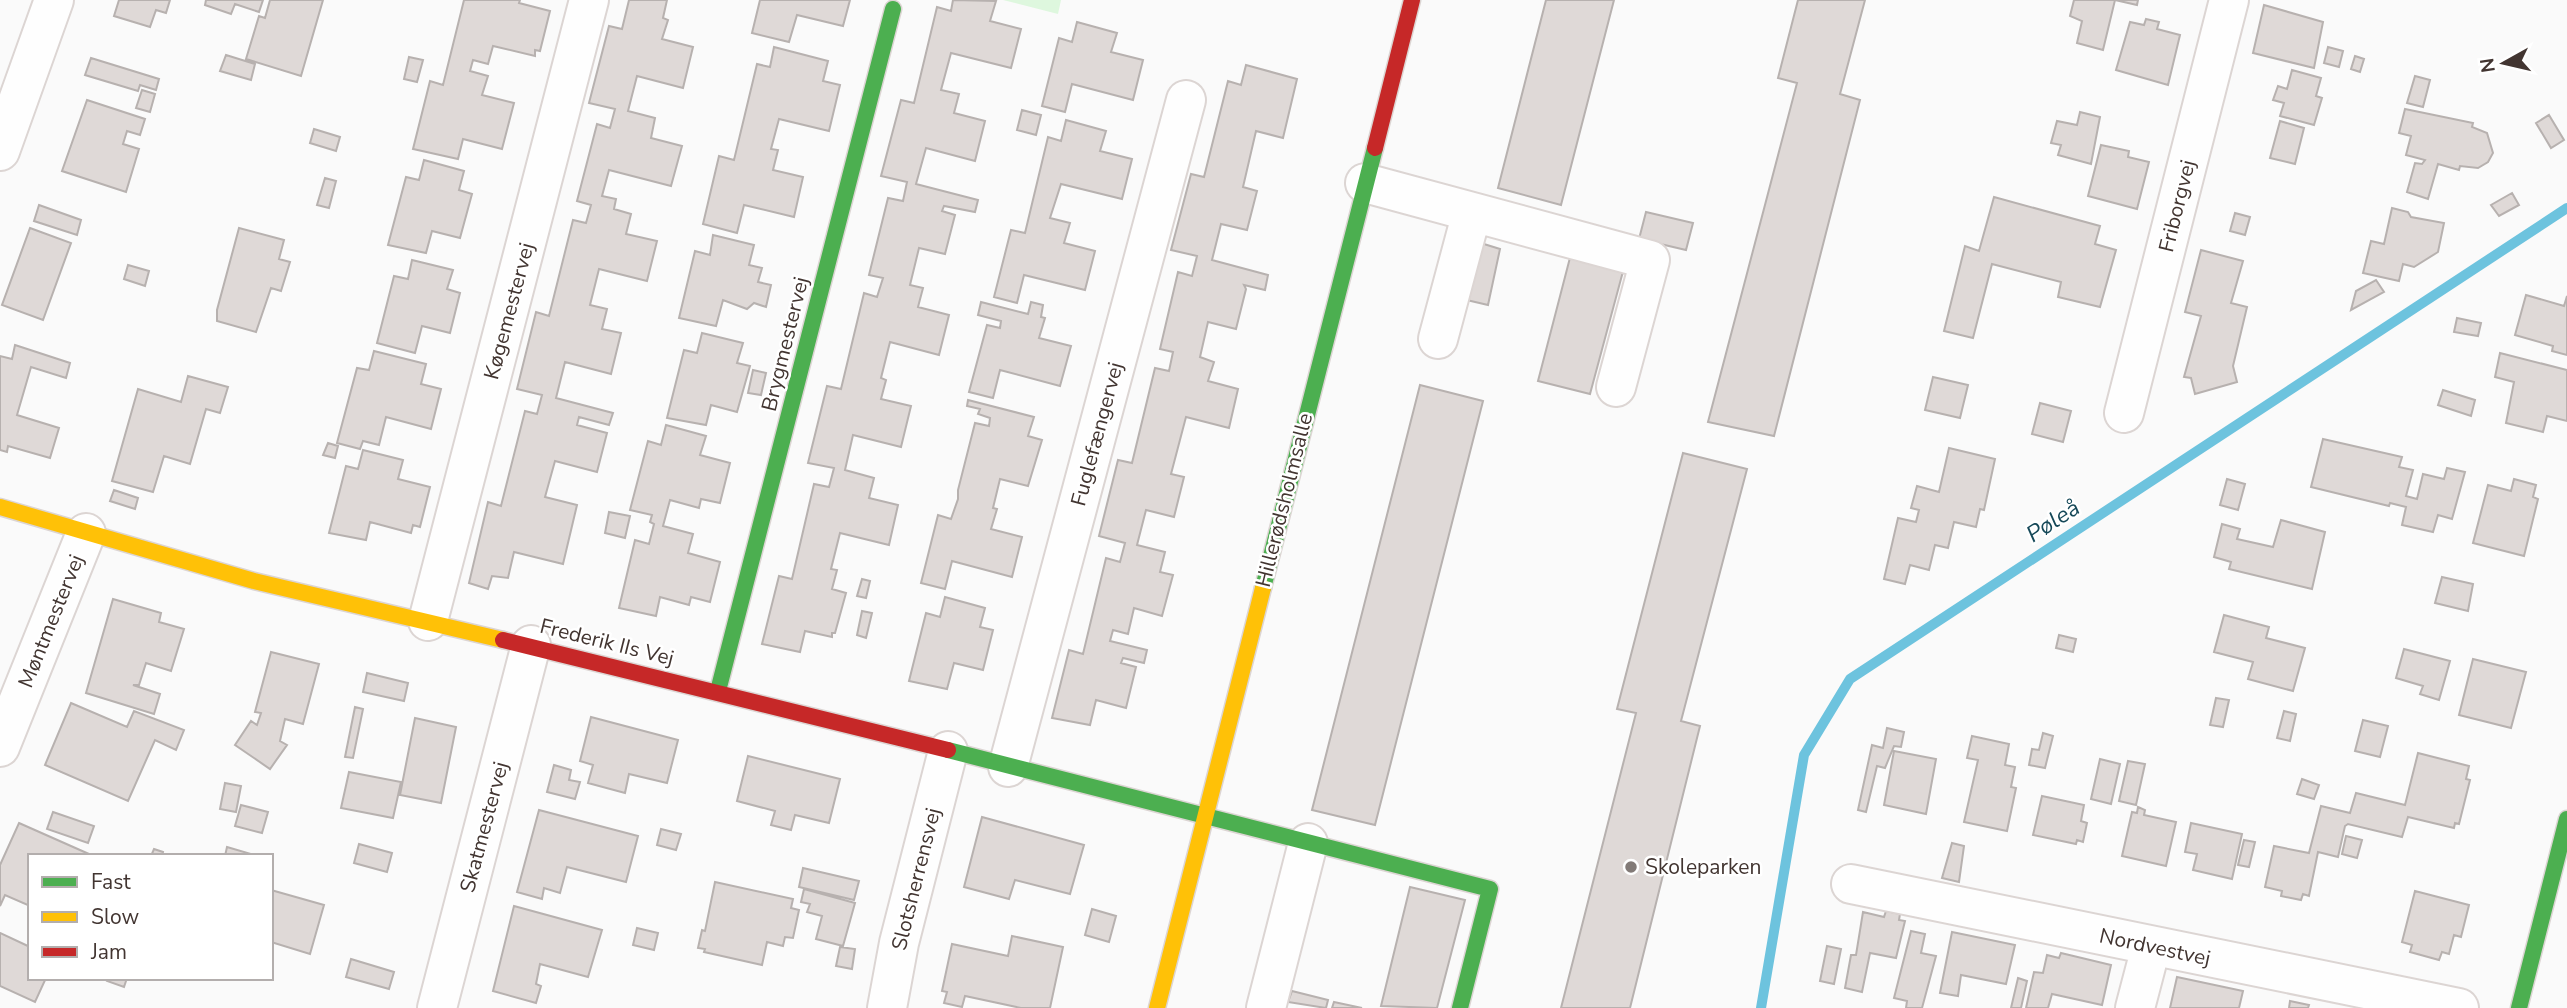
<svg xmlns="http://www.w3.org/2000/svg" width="2567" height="1008" font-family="'Nunito Sans',sans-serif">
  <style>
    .green { fill: #def7de }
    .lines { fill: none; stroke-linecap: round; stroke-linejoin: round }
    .stream { stroke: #6dc3de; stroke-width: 10 }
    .building { fill: #dfd9d7; stroke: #b7b1af; stroke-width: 2 }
    .street-casing { stroke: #dcd5d3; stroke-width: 42 }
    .fast-casing { stroke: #dcd5d3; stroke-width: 19 }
    .slow-casing { stroke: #dcd5d3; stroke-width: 19 }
    .jam-casing { stroke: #dcd5d3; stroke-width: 19 }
    .street { stroke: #fefefe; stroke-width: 38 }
    .fast { stroke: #4caf50; stroke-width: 16 }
    .slow { stroke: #ffc107; stroke-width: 16 }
    .jam { stroke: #c62828; stroke-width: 16 }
    .poi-dot { fill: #827a77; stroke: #fff; stroke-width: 2.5 }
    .labels { text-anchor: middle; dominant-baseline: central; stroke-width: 5; stroke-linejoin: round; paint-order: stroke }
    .street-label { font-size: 21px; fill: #423531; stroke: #fff }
    .poi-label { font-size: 21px; fill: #423531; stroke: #fff; text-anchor: start }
    .water-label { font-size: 23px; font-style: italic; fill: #154858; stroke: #fff }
  </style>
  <rect width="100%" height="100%" fill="#fafafa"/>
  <path class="green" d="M1003 0H1061L1058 14Z"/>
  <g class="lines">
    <path class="stream" d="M1761 1008 1804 755 1850 679 2567 208"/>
  </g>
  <path class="building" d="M119 0H170L166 13 156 10 150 27 114 16Z
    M206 0H263L259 12 235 4 231 14 205 5Z
    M270 0H323L301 76 246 59 259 16 265 18Z
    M464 0H520L519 3 550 11 540 51 535 50V56L493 46 488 64 473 60 470 71 488 76 482 95 514 103 502 149 463 139 458 159 413 149 430 81 443 85Z
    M629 0H667L663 18 668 20 662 39 693 47 683 88 637 76 628 111 655 118 651 138 682 146 671 186 609 170 602 196 616 199 614 209 631 214 626 234 657 241 647 281 599 269 590 305 607 309 602 329 621 333 611 374 565 362 556 398 613 413 609 425 579 417 577 425 607 433 597 472 555 461 545 497 577 505 563 564 514 552 508 578 492 576 488 589 469 583 488 502 501 506 525 411 537 414 542 395 517 389 536 312 549 316 573 220 586 223 591 205 577 201 597 124 610 128 615 109 589 103 609 26 622 29Z
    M760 0H850L843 26 797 15 789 42 752 33Z
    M953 0 996 1 990 21 1021 29 1011 68 951 53 941 90 959 94 954 113 985 121 975 161 926 148 916 184 978 200 975 212 944 206 942 211 955 215 945 254 919 248 910 285 923 288 918 307 949 315 939 355 890 342 881 378 886 380 881 399 911 406 901 447 853 435 845 470 874 478 869 498 898 505 889 545 840 533 831 569 837 570 832 589 846 593 835 633H832V637L805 631 800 652 762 644 779 576 792 579 814 484 829 487 834 468 808 463 827 386 841 389 864 293 877 297 883 278 869 275 888 198 903 201 907 182 881 176 901 100 914 103 937 7 951 11Z
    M1546 0H1614L1561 205 1498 188Z
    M1798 0H1865L1840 94 1860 100 1774 436 1708 422 1797 83 1778 78Z
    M2074 0H2138L2137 5 2115 0 2103 50 2077 43 2082 21 2070 16Z
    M2264 5 2323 22 2314 68 2253 53Z
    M2146 19 2159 22 2157 29 2180 35 2168 85 2116 70 2130 22 2144 25Z
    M1077 22 1117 33 1111 52 1143 60 1133 100 1072 84 1065 112 1042 106 1059 38 1072 42Z
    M774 47 828 61 823 81 840 85 829 131 779 119 771 149 778 150 773 170 803 177 794 217 744 205 737 233 703 224 719 156 734 160 757 64 770 67Z
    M2328 47 2343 51 2339 67 2324 63Z
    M226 55 255 64 251 80 220 71Z
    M2355 56 2364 59 2360 72 2351 69Z
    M409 57 423 60 417 82 404 79Z
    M91 58 159 79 156 90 140 85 138 91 85 75Z
    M1246 65 1297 79 1283 138 1256 131 1243 187 1257 191 1247 230 1221 224 1212 260 1268 275 1265 290 1244 285 1246 289 1236 329 1208 322 1200 357 1214 362 1208 381 1238 389 1229 428 1186 417 1171 474 1184 477 1174 517 1146 510 1137 545 1165 552 1160 572 1173 575 1162 616 1134 608 1128 634 1113 630 1110 641 1147 650 1144 663 1123 658 1121 663 1136 667 1126 708 1096 700 1090 725 1052 718 1069 650 1083 654 1106 558 1120 562 1125 543 1099 536 1118 460 1132 463 1155 368 1169 371 1173 352 1160 349 1178 272 1192 276 1197 256 1171 250 1191 174 1204 177 1228 81 1241 85Z
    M2292 70 2321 78 2316 96 2322 98 2314 125 2280 116 2284 103 2273 100 2278 86 2287 89Z
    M2415 76 2430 80 2423 107 2407 103Z
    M142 90 155 94 150 112 136 108Z
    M87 100 145 119 140 135 127 131 123 144 139 149 126 192 62 171Z
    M2405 109 2473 123 2472 127 2487 133 2493 153 2488 162 2478 168 2460 166 2459 170 2438 164 2428 199 2407 192 2415 163 2422 164 2425 160 2406 155 2411 136 2399 133Z
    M1022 110 1041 115 1036 135 1017 130Z
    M2080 112 2100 117 2091 164 2058 155 2061 145 2051 143 2057 121 2077 125Z
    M2549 115 2564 140 2551 148 2536 123Z
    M1066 120 1106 131 1100 151 1132 159 1122 199 1061 184 1050 218 1070 223 1064 243 1095 251 1085 290 1024 275 1017 303 994 297 1011 230 1025 233 1048 137 1061 141Z
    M2280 121 2304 128 2295 164 2270 158Z
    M314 129 340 137 336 151 310 143Z
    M2101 145 2129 151 2128 157 2149 162 2137 209 2088 196Z
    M424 160 464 171 459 190 472 194 460 238 432 231 426 253 388 245 406 177 419 180Z
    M325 178 336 181 329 208 317 205Z
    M2512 193 2519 205 2499 216 2491 205Z
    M1994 197 2100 226 2095 244 2116 250 2100 307 2058 297 2061 282 1992 264 1973 338 1944 331 1965 246 1979 251Z
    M39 205 81 220 77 235 34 221Z
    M2392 208 2408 212 2411 217 2444 223 2438 252 2414 267 2403 264 2399 281 2363 273 2371 241 2384 244Z
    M1646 212 1693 223 1686 250 1639 239Z
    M2235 213 2250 217 2245 235 2230 231Z
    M30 228 71 243 43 320 2 305Z
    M239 228 284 240 279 259 290 262 281 291 271 288 256 332 217 321V310Z
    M713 235 754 245 749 265 762 268 758 282 771 285 766 307 754 303 747 309 723 300 716 326 679 318 695 251 710 255Z
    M1471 240 1500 249 1488 305 1458 298Z
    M1572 250 1625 264 1590 394 1538 381Z
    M2201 250 2243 261 2231 303 2247 307 2233 366 2237 382 2195 394 2191 378 2184 377 2201 316 2185 312Z
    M412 260 453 270 447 289 460 293 450 333 422 326 415 353 377 343 394 276 408 279Z
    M128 265 149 271 145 286 124 279Z
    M2376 280 2384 292 2351 310 2356 291Z
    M2526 295 2564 306 2567 296V355L2552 351 2553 346 2515 335Z
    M981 302 1028 314 1031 302 1043 305 1041 317 1045 318 1039 338 1071 346 1060 386 1000 370 993 398 969 392 987 325 1000 328 1001 321 978 315Z
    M2457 318 2481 323 2478 336 2454 332Z
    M702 333 743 343 737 363 750 366 737 412 711 405 706 425 667 418 684 350 697 353Z
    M15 345 70 363 66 378 31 367 17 415 59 428 50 458 8 446 7 452 0 450V356L12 359Z
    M374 351 426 364 421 384 441 389 431 429 386 417 379 445 363 441 360 449 337 443 357 368 369 370Z
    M2500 353 2567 370V421L2547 416 2543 432 2506 423 2514 382 2495 377Z
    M753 370 766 373 761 395 748 393Z
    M188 376 228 387 220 413 206 409 190 464 164 456 153 492 112 481 138 389 181 402Z
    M1933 377 1968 385 1960 418 1925 410Z
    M1420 385 1483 401 1375 825 1312 810Z
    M2443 390 2475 400 2471 416 2438 405Z
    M968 400 1034 417 1028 436 1042 440 1028 486 1000 479 993 508 997 509 991 529 1022 537 1012 577 952 561 945 589 921 583 938 515 951 519 958 499V490L975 423 989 426 990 418 978 414 980 409 967 406Z
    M2040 403 2071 411 2063 442 2032 434Z
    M666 425 706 436 700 455 730 463 720 503 701 499 699 508 670 500 663 526 693 534 688 553 720 562 710 602 691 597 689 605 660 597 656 616 619 608 635 540 649 544 654 524 650 522 652 515 630 510 648 441 661 445Z
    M2323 439 2402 457 2399 467 2413 470 2406 496 2417 499 2423 474 2444 479 2447 468 2465 472 2452 519 2438 515 2433 532 2402 525 2406 507 2390 503 2389 506 2311 487Z
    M328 443 338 446 335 458 323 455Z
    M1949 448 1995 459 1984 510 1980 509 1976 527 1954 522 1948 548 1935 545 1929 570 1910 565 1905 584 1884 579 1898 518 1916 522 1919 510 1911 508 1917 486 1939 492Z
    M363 450 403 460 398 479 430 487 420 527 413 525 411 533 370 522 366 540 329 533 346 466 358 469Z
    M1683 453 1747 469 1681 721 1700 726 1630 1008H1561L1636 713 1617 709Z
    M2227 479 2245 484 2238 510 2220 505Z
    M2514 479 2536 485 2533 497 2538 499 2524 556 2473 543 2488 485 2511 491Z
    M114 490 138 498 135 509 110 501Z
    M609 512 630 516 625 538 605 533Z
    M2281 520 2325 532 2312 589 2229 569 2231 562 2214 557 2222 524 2240 529 2237 539 2273 547Z
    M2442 577 2473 584 2468 611 2435 603Z
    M862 579 870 581 866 598 857 596Z
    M945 597 985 608 980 627 993 630 983 670 954 663 947 689 909 681 926 613 940 617Z
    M113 599 161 613 159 622 184 629 171 671 146 663 139 685H133L160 694 154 714 86 693Z
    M862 611 872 613 866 638 857 635Z
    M2224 615 2269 627 2266 638 2305 648 2293 691 2248 679 2253 662 2214 652Z
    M2059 635 2076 639 2073 652 2056 648Z
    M2404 649 2450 661 2439 700 2420 694 2423 686 2396 678Z
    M271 652 319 664 303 724 285 719 280 741 287 745 270 769 235 745 251 721 257 725 261 713 255 712Z
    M2473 659 2526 672 2511 728 2459 715Z
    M367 673 408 683 404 701 363 692Z
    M2216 698 2229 700 2223 727 2210 725Z
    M71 703 127 727 134 711 184 730 176 750 155 740 128 801 45 765Z
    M355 707 363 709 353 758 345 757Z
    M2284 711 2296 714 2290 741 2277 738Z
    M591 717 678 740 667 783 629 774 625 793 588 783 593 765 580 761Z
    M415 718 456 727 441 803 400 795Z
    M2363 720 2388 726 2380 757 2355 751Z
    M1887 728 1904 732 1901 747 1894 746 1885 768 1877 766 1866 812 1858 810 1872 745 1883 748Z
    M2043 733 2053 736 2045 768 2029 765 2032 749 2039 750Z
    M1972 736 2009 744 2005 765 2015 767 2011 787 2016 788 2007 831 1964 822 1978 760 1967 758Z
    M1894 751 1936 759 1926 814 1884 805Z
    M2418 753 2469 766 2466 779 2470 780 2459 824 2455 823 2454 828 2408 817 2402 837 2348 824 2345 826 2338 857 2318 852 2309 896 2303 894 2301 900 2281 896 2282 891 2265 887 2274 846 2309 853 2321 806 2350 813 2356 793 2405 805Z
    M748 756 840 779 829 823 795 815 791 830 771 825 775 811 737 801Z
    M2100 759 2120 764 2111 804 2091 799Z
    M2128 761 2145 764 2136 805 2119 801Z
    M554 765 571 770 569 780 580 782 575 799 547 792Z
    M349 772 401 782 393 818 341 808Z
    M2302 779 2319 785 2314 799 2297 794Z
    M225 783 241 786 236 812 220 809Z
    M2042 796 2084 805 2081 821 2087 823 2083 842 2077 840 2076 844 2033 835Z
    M241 805 268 812 262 833 235 826Z
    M2138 807 2145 810 2144 815 2176 822 2166 866 2122 856 2132 812 2137 813Z
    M539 810 638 836 626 882 567 867 560 893 544 888 542 899 517 892Z
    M53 812 94 826 88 843 47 829Z
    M982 817 1084 845 1070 894 1015 880 1009 899 964 887Z
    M19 823 89 854 30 856V906L5 895 0 906V865Z
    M2191 823 2242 834 2232 879 2193 870 2197 854 2185 852Z
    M661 829 681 834 676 850 657 845Z
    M2346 836 2362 840 2357 858 2342 854Z
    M2244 840 2255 842 2249 867 2238 865Z
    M1952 843 1964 846 1959 882 1942 878Z
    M359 844 392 853 387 872 354 863Z
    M227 847 258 856H225Z
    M154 849 163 852 162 856H151Z
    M803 868 859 881 854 900 799 887Z
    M715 882 793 899 791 908 799 910 793 938 785 937 783 946 767 942 762 965 704 952 705 949 698 948 702 930 705 931Z
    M1410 887 1465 900 1437 1008 1381 1006Z
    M804 889 855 903 843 946 816 939 822 916 807 912 810 904 801 902Z
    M271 890 324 905 310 954 271 942Z
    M2415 891 2469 905 2461 937 2454 935 2449 954 2442 952 2439 960 2410 952 2412 945 2402 942Z
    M514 906 602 930 588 977 540 964 536 984 541 986 536 1003 493 991Z
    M1092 909 1116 916 1109 942 1085 935Z
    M1886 911 1900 914 1899 920 1905 921 1896 958 1870 953 1862 992 1845 988 1851 955H1856L1863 912 1884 917Z
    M637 928 658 933 654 950 633 945Z
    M1911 931 1925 934 1921 953 1936 956 1922 1008H1906L1907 1001 1894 998Z
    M1952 932 2015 945 2006 984 1961 975 1958 996 1940 993Z
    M0 933 30 947V978H46L35 1002 0 986Z
    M1012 936 1063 947 1050 1008H1021L965 996 962 1007 944 1003 947 992 942 991 952 944 1008 956Z
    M1827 946 1841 949 1834 984 1820 981Z
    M840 947 855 949 852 969 836 966Z
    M2061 953 2111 965 2102 1005 2052 994 2048 1008H2026L2034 972 2043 973 2047 955 2059 958Z
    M351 959 394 972 389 989 346 977Z
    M2177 977 2243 991 2239 1008H2170Z
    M108 978H127L124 987 107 981Z
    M2018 978 2027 981 2021 1008H2011Z
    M1292 991 1328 1000 1326 1008 1288 1002Z
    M2290 1001 2309 1005 2308 1008H2289Z
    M1334 1002 1362 1008H1332Z"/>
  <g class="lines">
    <defs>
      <path id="street" d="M0 151 54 0
        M1365 183 1650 260 1616 387
        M1438 339 1472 212
        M2124 413 2229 0
        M428 621 589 0
        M0 747 86 533
        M1008 767 1186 100
        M1851 884 2459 1008
        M437 1008 531 645
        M887 1008 899 943 948 751
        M1266 1008 1308 843
        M2135 1008 2151 947"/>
      <path id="fast" d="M1263 588 1375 148
        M718 691 893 9
        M948 750 1490 889 1460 1008
        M2519 1008 2567 819"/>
      <path id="slow" d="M0 507 254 581 503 640
        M1157 1008 1263 588"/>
      <path id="jam" d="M1375 148 1412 0
        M503 640 948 750"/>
    </defs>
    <use href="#street" class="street-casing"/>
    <use href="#fast" class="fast-casing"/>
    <use href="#slow" class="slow-casing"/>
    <use href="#jam" class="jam-casing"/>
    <use href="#street" class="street"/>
    <use href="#fast" class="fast"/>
    <use href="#slow" class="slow"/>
    <use href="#jam" class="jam"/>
  </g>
  <circle class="poi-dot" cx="1631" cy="867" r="7"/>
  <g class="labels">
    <g class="street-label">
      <text transform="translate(2177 206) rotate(-76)">Friborgvej</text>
      <text transform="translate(509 311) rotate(-75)">Køgemestervej</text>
      <text transform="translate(785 344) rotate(-76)">Brygmestervej</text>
      <text transform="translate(1097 434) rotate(-75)">Fuglefængervej</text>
      <text transform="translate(1284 500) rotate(-76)">Hillerødsholmsalle</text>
      <text transform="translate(51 621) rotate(-68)">Møntmestervej</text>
      <text transform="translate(607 642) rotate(14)">Frederik IIs Vej</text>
      <text transform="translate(484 827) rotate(-75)">Skatmestervej</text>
      <text transform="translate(916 879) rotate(-76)">Slotsherrensvej</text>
      <text transform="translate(2155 947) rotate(12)">Nordvestvej</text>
    </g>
    <g class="poi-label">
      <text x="1645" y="867">Skoleparken</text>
    </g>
    <g class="water-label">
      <text transform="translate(2053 521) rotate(-33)">Pøleå</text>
    </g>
  </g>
  <rect x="28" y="854" width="245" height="126" fill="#ffffff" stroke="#b3aead" stroke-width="2"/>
  <rect x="42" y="877" width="35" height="10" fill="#4caf50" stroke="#b3aead" stroke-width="2"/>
  <text x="91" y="889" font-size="21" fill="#423531">Fast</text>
  <rect x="42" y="912" width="35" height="10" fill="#ffc107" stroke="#b3aead" stroke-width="2"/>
  <text x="91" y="924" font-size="21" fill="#423531">Slow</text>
  <rect x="42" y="947" width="35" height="10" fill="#c62828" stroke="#b3aead" stroke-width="2"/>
  <text x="91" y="959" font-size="21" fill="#423531">Jam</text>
  <g transform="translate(2504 63) rotate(262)" stroke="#ffffff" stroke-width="5" paint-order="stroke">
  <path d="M0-5L12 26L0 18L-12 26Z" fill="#423531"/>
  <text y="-10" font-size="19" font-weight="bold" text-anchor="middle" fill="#423531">N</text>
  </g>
</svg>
